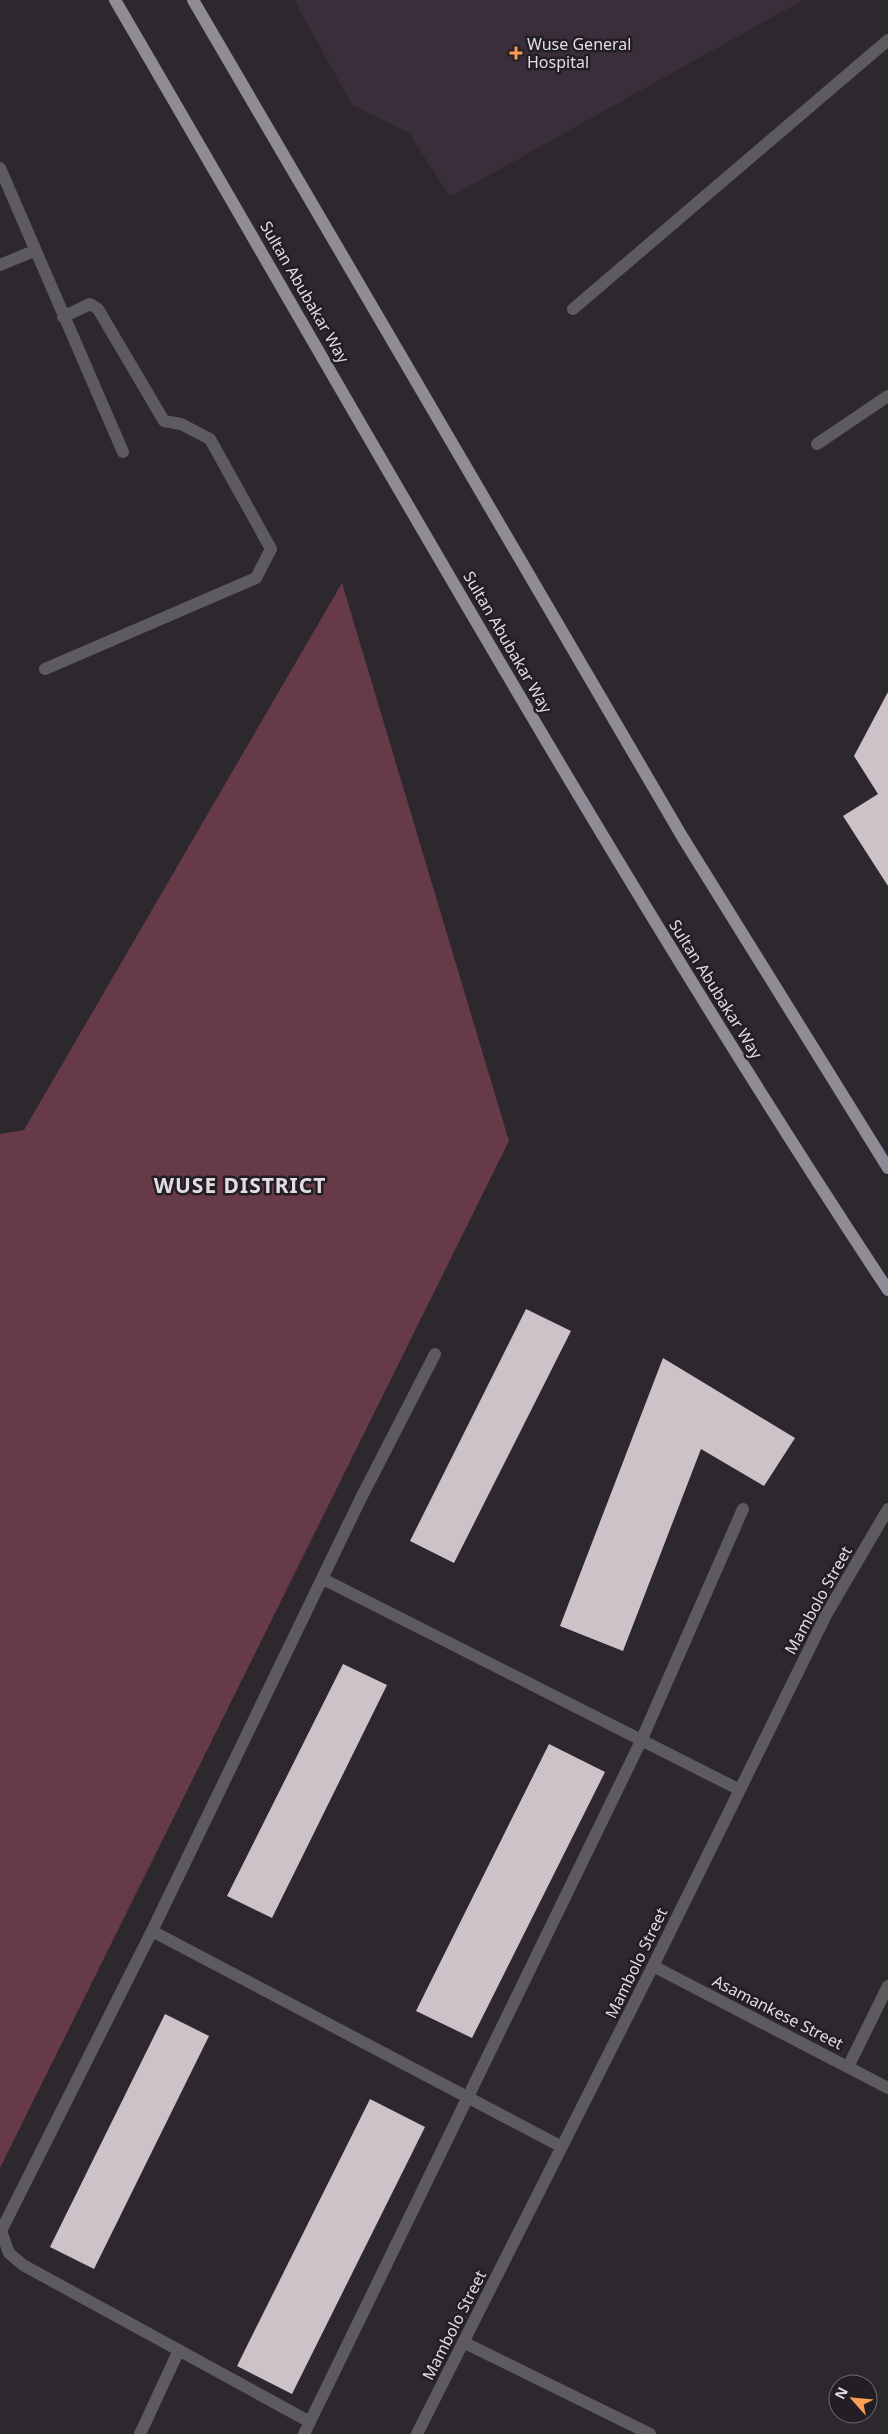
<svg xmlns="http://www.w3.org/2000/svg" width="888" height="2434" font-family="'Noto Sans',sans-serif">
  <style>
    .built { fill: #392e3a }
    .green { fill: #663a47 }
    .building { fill: #cec2c9 }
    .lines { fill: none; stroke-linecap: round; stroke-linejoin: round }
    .minor { stroke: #5d5b5f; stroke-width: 12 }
    .major { stroke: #908c95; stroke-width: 12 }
    .poi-dot { fill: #fc9d54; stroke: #231d24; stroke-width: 2 }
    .labels { text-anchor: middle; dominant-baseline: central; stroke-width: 5; stroke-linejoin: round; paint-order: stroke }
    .poi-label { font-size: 16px; fill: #e0dce1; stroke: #231d24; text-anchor: start }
    .street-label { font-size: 16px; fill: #e0dce1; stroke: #231d24 }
    .district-label { font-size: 21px; font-weight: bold; letter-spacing: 1px; fill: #e0dce1; stroke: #231d24 }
  </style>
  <rect width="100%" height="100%" fill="#2d272e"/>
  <path class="built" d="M294 0H803L450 197 409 133 352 105Z"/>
  <path class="green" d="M342 583 509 1141 0 2168V1134L24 1130Z"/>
  <path class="building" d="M888 692V886L843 816 878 794 854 756Z
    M526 1309 571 1331 454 1563 410 1541Z
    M663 1358 795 1438 764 1486 701 1449 623 1651 560 1626Z
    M343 1664 387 1685 272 1918 227 1896Z
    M549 1744 605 1772 472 2038 416 2011Z
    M165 2014 209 2036 94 2269 50 2247Z
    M370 2099 425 2127 292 2394 237 2366Z"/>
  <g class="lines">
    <path class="minor" d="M0 168 123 452
      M0 265 34 251
      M573 309 888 40
      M817 444 888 396
      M45 669 256 578 271 549 210 439 181 424 164 421 98 309 90 304 63 317
      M323 1579 738 1789
      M152 1931 562 2147
      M653 1966 888 2088
      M848 2067 888 1986
      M463 2342 650 2434
      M310 2422 23 2265 9 2253 1 2231 152 1931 360 1500 435 1354
      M140 2434 179 2350
      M304 2434 641 1741 743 1509
      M417 2434 653 1966 826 1615 888 1509"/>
    <path class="major" d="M115 0C368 433 612 872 888 1290
      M193 0 683 838 888 1168"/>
  </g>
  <path class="poi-dot" d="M513.5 45.5h5v5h5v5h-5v5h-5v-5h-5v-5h5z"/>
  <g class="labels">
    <g class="poi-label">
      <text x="527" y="44">Wuse General<tspan x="527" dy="18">Hospital</tspan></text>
    </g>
    <g class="street-label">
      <text transform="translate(305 292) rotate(60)">Sultan Abubakar Way</text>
      <text transform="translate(508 642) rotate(60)">Sultan Abubakar Way</text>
      <text transform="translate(716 989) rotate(58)">Sultan Abubakar Way</text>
      <text transform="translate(818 1600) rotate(-61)">Mambolo Street</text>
      <text transform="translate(636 1963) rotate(-64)">Mambolo Street</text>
      <text transform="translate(778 2012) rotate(27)">Asamankese Street</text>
      <text transform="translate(454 2325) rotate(-63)">Mambolo Street</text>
    </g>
    <g class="district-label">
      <text x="240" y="1185">WUSE DISTRICT</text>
    </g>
  </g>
  <g transform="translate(853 2399) rotate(297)"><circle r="24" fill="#231d24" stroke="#6f6970"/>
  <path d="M0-4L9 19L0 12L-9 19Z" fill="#fc9d54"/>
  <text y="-8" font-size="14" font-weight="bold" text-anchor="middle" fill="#e0dce1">N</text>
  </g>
</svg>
